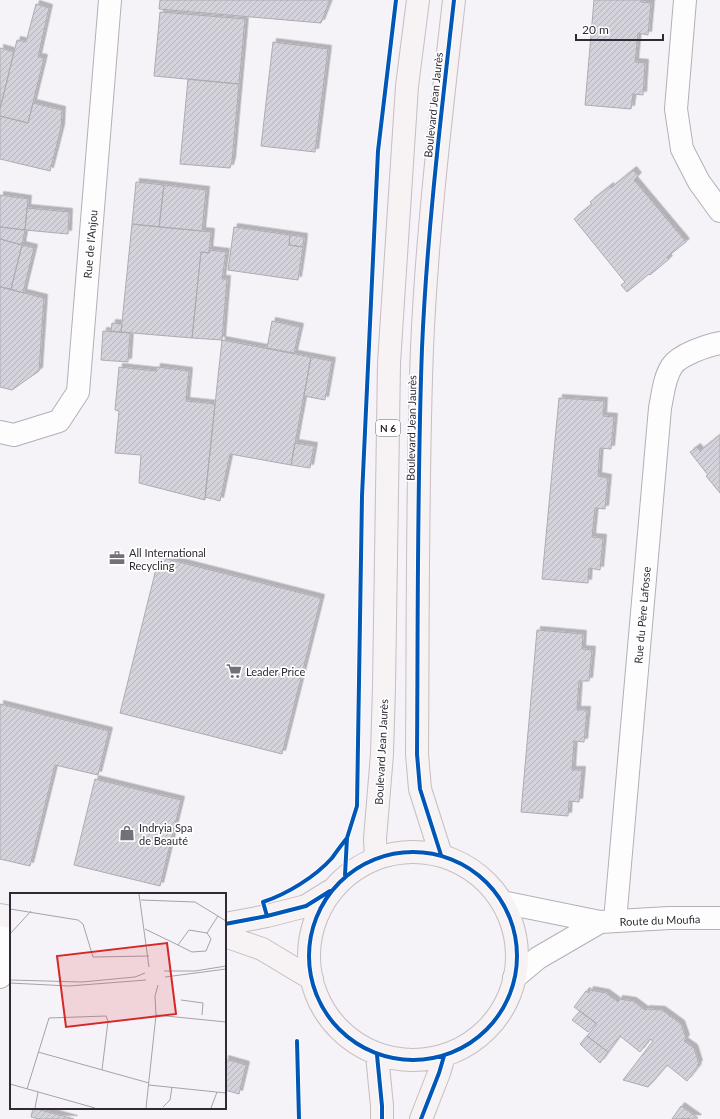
<svg xmlns="http://www.w3.org/2000/svg" width="720" height="1119" font-family="Lato,sans-serif">
  <style>
    .building { fill: url(#building-hatch); stroke: #adacb3; filter: url(#shadow) }
    .lines { fill: none; stroke-linecap: round; stroke-linejoin: round }
    .minor-casing { stroke: #b2afb7; stroke-width: 24 }
    .major-casing { stroke: #c7bdc2; stroke-width: 24 }
    .minor { stroke: #fefdfe; stroke-width: 22 }
    .major { stroke: #f7f2f4; stroke-width: 22 }
    .cycleway-casing { stroke: #fff; stroke-width: 6 }
    .cycleway { stroke: #0057b8; stroke-width: 4 }
    .labels { text-anchor: middle; dominant-baseline: central; stroke-width: 3.5; stroke-linejoin: round; paint-order: stroke }
    .shield { fill: #fff; stroke: #6d6a72; stroke-width: 1 }
    .shield-label { font-size: 10px; font-weight: bold; fill: #2f2a35 }
    .street-label { font-size: 11px; fill: #2f2a35; stroke: #fff }
    .poi-label { font-size: 11px; fill: #2f2a35; stroke: #fff; text-anchor: start }
    .inset-road { fill: none; stroke: #a6a2aa; stroke-width: 1 }
    .view { fill: #d62828; fill-opacity: 0.15; stroke: #d62828; stroke-width: 2 }
    .inset-edge { fill: none; stroke: #2f2a35; stroke-width: 2 }
  </style>
  <defs>
    <pattern id="building-hatch" width="6" height="6" patternUnits="userSpaceOnUse"><rect width="6" height="6" fill="#d4d3db"/><path d="M-1 1l2-2M0 6l6-6M5 7l2-2" fill="none" stroke="#b6b5bd"/></pattern>
    <filter id="shadow"><feDropShadow dx="3.5" dy="-3.5" stdDeviation="0" flood-color="#0004"/></filter>
  </defs>
  <rect width="100%" height="100%" fill="#f5f2f8"/>
  <path class="building" d="M160 0H330L321 23 159 9Z
    M594 0H641V2L651 3 648 35 638 33 635 62 645 63 643 95 633 94 631 109 585 105Z
    M36 4 49 8 38 57 44 58 28 123 0 116V109L17 40 26 42Z
    M160 12 245 19 239 84 154 76Z
    M273 42 328 49 315 152 261 146Z
    M0 48 14 52 0 109Z
    M188 79 239 84 232 161 230 168 180 164Z
    M33 103 62 110 61 128 50 171 0 159V116L28 123Z
    M633 170 638 176 634 180 686 242 667 257 669 259 650 275 649 274 627 292 621 285 625 282 574 219 592 204 590 202 610 186 611 188Z
    M136 182 164 185 159 227 132 224Z
    M164 185 206 190 202 231 159 227Z
    M0 195 28 199 25 230 0 227Z
    M27 208 69 212 68 234 25 230Z
    M132 224 211 232 209 253 201 252 192 338 121 332Z
    M0 227 25 230 22 245 0 239Z
    M234 227 290 235 289 245 303 247 298 280 228 270Z
    M290 235 304 237 303 247 289 245Z
    M0 239 22 245 11 289 0 287Z
    M22 245 34 248 23 293 11 289Z
    M209 250 226 252 222 279H227L222 340 192 338 201 252 209 253Z
    M0 287 44 298 39 371 12 390 0 387Z
    M272 321 300 327 294 353 267 348Z
    M112 323 122 324 121 332 111 331Z
    M103 331 130 333 128 362 101 360Z
    M222 340 311 357 291 465 230 454 220 501 205 497Z
    M311 357 332 361 325 400 304 396Z
    M119 367 156 371 157 367 189 371 186 401 215 404 205 500 139 483 141 455 115 453 119 411 115 410Z
    M559 398 604 401 603 416 614 417 611 449 600 448 598 476 608 478 605 509 595 508 592 537 603 538 600 570 589 568 588 583 542 579Z
    M720 435V493L706 476 708 475 690 452 697 447 700 451Z
    M295 443 314 446 310 468 291 465Z
    M159 557 321 598 282 754 120 713Z
    M537 630 583 634 582 649 592 650 589 681H579L577 710H587L584 742 574 741 572 770H582L579 802 569 801 568 816 521 812Z
    M0 704 109 731 98 775 55 765 30 866 0 859Z
    M95 779 181 800 160 886 74 865Z
    M590 990 606 993 618 1002 619 999 633 1001 645 1010 647 1009 662 1010 681 1024 686 1038 684 1041 694 1048 699 1064 697 1065 698 1067 687 1081 667 1065 648 1087 623 1080 653 1041 650 1039 640 1052 620 1036 608 1052 587 1036 597 1024 574 1007 586 991 589 993Z
    M580 1011 596 1023 588 1032 572 1020Z
    M587 1036 608 1052 600 1063 580 1044Z
    M225 1059 246 1065 239 1094 225 1090Z
    M681 1106 698 1118 672 1119Z
    M33 1108 74 1119H39L31 1117Z"/>
  <g class="lines">
    <defs>
      <path id="minor" d="M685 0 676 109 682 149 699 182 720 211
        M0 432 14 435 59 421 78 392 110 0
        M502 902 600 922 669 918H720
        M615 921 660 408C663 394 664 378 672 366 679 355 708 345 720 343
        M0 977 10 917
        M514 978 538 958 600 922"/>
      <path id="major" d="M309 956a104 104 0 1 1 208 0a104 104 0 1 1-208 0Z
        M441 855 420 789 417 754C418 619 417 483 422 348 427 232 441 116 454 0
        M376 858 375 839 382 754 384 687 389 363 407 86 418 0
        M0 915 11 917
        M225 924 267 916 306 906 330 891
        M225 936 262 949 312 979
        M377 1055 382 1106V1119
        M421 1119 439 1073 444 1056"/>
    </defs>
    <use href="#minor" class="minor-casing"/>
    <use href="#major" class="major-casing"/>
    <use href="#minor" class="minor"/>
    <use href="#major" class="major"/>
    <defs>
      <path id="cycleway" d="M309 956a104 104 0 1 1 208 0a104 104 0 1 1-208 0Z
        M441 855 420 789 417 754C418 619 417 483 422 348 427 232 441 116 454 0
        M345 875 347 838 357 806 362 496 378 151 396 0
        M267 916 263 902C287 894 315 877 332 858 337 851 342 844 347 838
        M225 924 267 916 306 906 330 891
        M297 1041 299 1119
        M377 1055 382 1106V1119
        M421 1119 439 1073 444 1056"/>
    </defs>
    <use href="#cycleway" class="cycleway-casing"/>
    <use href="#cycleway" class="cycleway"/>
  </g>
  <defs>
    <symbol id="office-bare" viewBox="-9 -9 18 18"><path d="M-6-3h4V-5.5h4V-3h4V5H-6ZM-1-4.5V-3h2v-1.5ZM-6 0V1H6V0Z" fill="#747079" stroke="#fff" stroke-width="2.5" paint-order="stroke"/></symbol>
    <symbol id="supermarket-bare" viewBox="-9 -9 18 18"><path d="M-6-5.5h2.5l.6 2H6L4.5 2H-2.5L-4.4-4H-6ZM-1.5 3.2a1.3 1.3 0 1 0 .1 0ZM3 3.2a1.3 1.3 0 1 0 .1 0Z" fill="#747079" stroke="#fff" stroke-width="2.5" paint-order="stroke"/></symbol>
    <symbol id="shop-bare" viewBox="-9 -9 18 18"><path d="M-5-2.5h2.3a2.7 3.5 0 0 1 5.4 0H5L5.5 6h-11ZM-1.5-2.5h3a1.5 2.3 0 0 0-3 0Z" fill="#747079" stroke="#fff" stroke-width="2.5" paint-order="stroke"/></symbol>
  </defs>
  <g fill-rule="evenodd">
    <use href="#office-bare" x="106" y="547" width="22" height="22"/>
    <use href="#supermarket-bare" x="223" y="660" width="22" height="22"/>
    <use href="#shop-bare" x="116" y="822" width="22" height="22"/>
  </g>
  <g class="labels">
    <rect class="shield" x="376" y="420" width="24" height="16" rx="3"/>
    <g class="shield-label">
      <text x="388" y="428">N 6</text>
    </g>
    <g class="street-label">
      <text transform="translate(433 105) rotate(-84)">Boulevard Jean Jaurès</text>
      <text transform="translate(90 244) rotate(-85)">Rue de l'Anjou</text>
      <text transform="translate(411 428) rotate(-89)">Boulevard Jean Jaurès</text>
      <text transform="translate(642 615) rotate(-85)">Rue du Père Lafosse</text>
      <text transform="translate(381 752) rotate(-87)">Boulevard Jean Jaurès</text>
      <text transform="translate(660 920) rotate(-2)">Route du Moufia</text>
    </g>
    <g class="poi-label">
      <text x="129" y="552">All International<tspan x="129" dy="13">Recycling</tspan></text>
      <text x="246" y="671">Leader Price</text>
      <text x="139" y="827">Indryia Spa<tspan x="139" dy="13">de Beauté</tspan></text>
    </g>
  </g>
  <g transform="translate(10 893)">
    <rect width="216" height="216" fill="#f5f2f8"/>
    <path class="inset-road" d="M129 1 139 74M131 7 185 9 216 28M0 16 68 27 73 31 83 64 139 63M135 36 168 52 182 59 196 58 201 46 197 40 179 37 168 52M197 40 208 23M0 41 21 18M154 78H185L216 73M155 84 216 76M0 87 72 89 125 84 135 80M0 90 59 93 136 87M171 107 193 110 192 122M146 122 216 129M28 159 139 190M0 191 85 215M139 192 216 200M17 196 39 125 96 123 98 128 92 177M153 214 160 207 162 194M25 215 28 199M136 215 146 122 145 103 148 92M201 215 207 199"/>
    <path class="view" d="M157 50 166 121 56 134 47 63Z"/>
    <rect width="216" height="216" class="inset-edge"/>
  </g>
  <path d="M576 34v6h87v-6" fill="none" stroke="#2f2a35" stroke-width="2"/>
  <text x="582" y="34" font-size="12" fill="#2f2a35" stroke="#ffffff" stroke-width="3" paint-order="stroke">20 m</text>
</svg>
